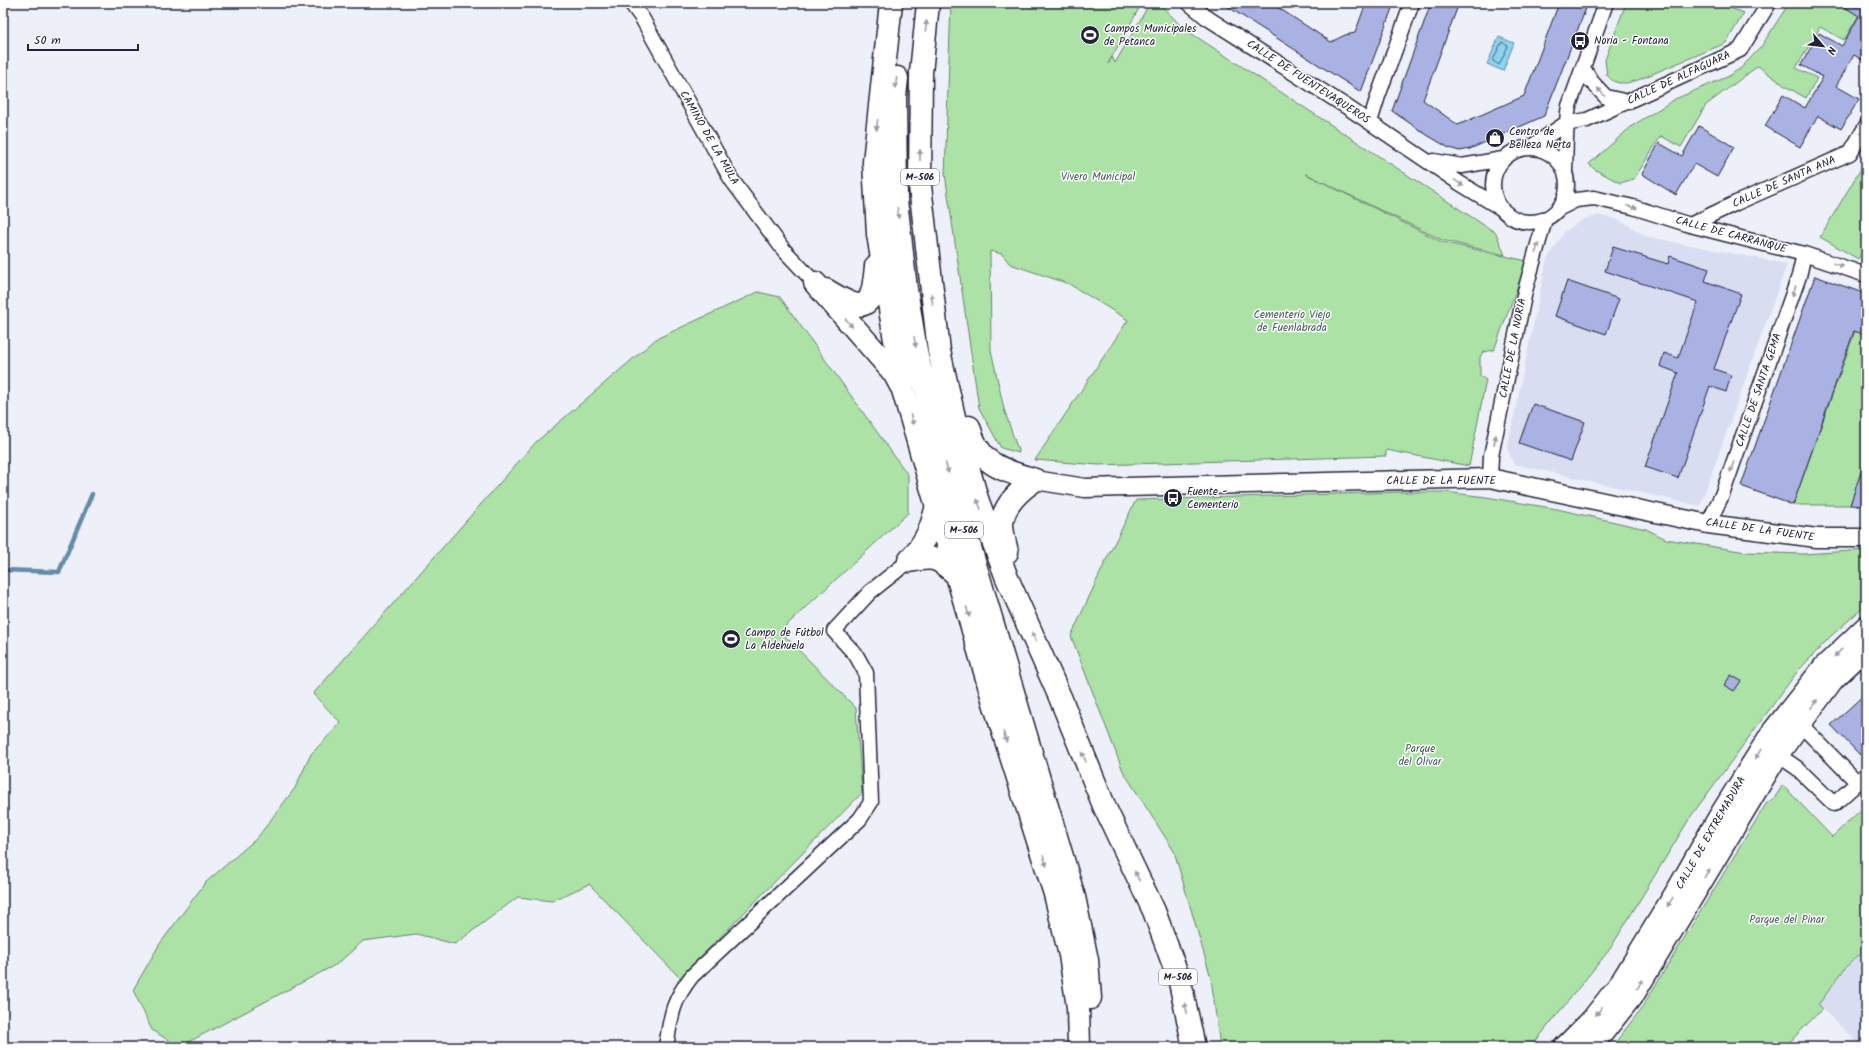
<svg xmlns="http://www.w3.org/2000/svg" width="1869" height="1050" font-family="Kalam,sans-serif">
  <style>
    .built { fill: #d9ddf2 }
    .green { fill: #ace2a5; stroke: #678270 }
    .water { fill: #8ed3ef; stroke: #638ca7 }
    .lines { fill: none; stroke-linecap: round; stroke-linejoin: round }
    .shore { stroke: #4d6983; stroke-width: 1 }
    .stream { stroke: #638ca7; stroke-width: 4.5 }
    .building { fill: #a9b2e2; stroke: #22223b }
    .minor-casing { stroke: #22223b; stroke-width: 17 }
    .tertiary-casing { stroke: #22223b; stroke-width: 21 }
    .secondary-casing { stroke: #22223b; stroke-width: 23 }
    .motorway-casing { stroke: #22223b; stroke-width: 25 }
    .minor { stroke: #fff; stroke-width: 14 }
    .tertiary { stroke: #fff; stroke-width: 18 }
    .secondary { stroke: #fff; stroke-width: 20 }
    .motorway { stroke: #fff; stroke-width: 22 }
    .oneway { fill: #9c9ca7 }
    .labels { text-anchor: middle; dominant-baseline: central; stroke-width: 3; stroke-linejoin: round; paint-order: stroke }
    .shield { fill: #fff; stroke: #646476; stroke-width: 1 }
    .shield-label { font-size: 10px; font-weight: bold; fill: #22223b }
    .poi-label { font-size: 11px; fill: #22223b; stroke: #fff; text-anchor: start }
    .street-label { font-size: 11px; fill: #22223b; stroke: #fff }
    .park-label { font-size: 11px; fill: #4b5c5b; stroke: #fff }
  </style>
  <rect width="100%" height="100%" fill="#eef0f9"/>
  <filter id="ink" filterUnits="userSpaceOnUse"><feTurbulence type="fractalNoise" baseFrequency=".025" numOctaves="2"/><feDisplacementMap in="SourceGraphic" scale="8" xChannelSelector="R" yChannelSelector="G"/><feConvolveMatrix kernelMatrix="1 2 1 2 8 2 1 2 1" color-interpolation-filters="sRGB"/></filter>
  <g filter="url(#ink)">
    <path class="built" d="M1598 215 1619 220 1648 237 1787 264 1700 506 1514 464 1507 449 1547 259 1565 231 1582 220Z
      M1866 951V1047H1863L1818 1005 1850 964 1861 953Z"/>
    <path class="green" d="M951 3H1142L1108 64 1112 57 1115 63 1150 3H1159L1183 28 1496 233 1505 255 1442 240 1306 174 1442 242 1527 261 1494 350 1483 352 1480 357V376L1486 380 1469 466 1386 450V456L1099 465 1035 460 1128 320 1069 284 1010 264 1002 254 990 251 991 350 1004 409 1019 453 1001 448 979 408 945 174Z
      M1626 3H1717L1744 13 1726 43 1638 80 1627 83H1619L1613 81 1607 75 1605 60Z
      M1789 3H1838L1859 15 1844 40 1820 27 1796 68 1817 78 1806 98 1785 86 1758 66 1706 105 1681 147 1661 136 1634 179 1620 183 1594 169 1589 164 1632 126 1675 99 1727 77 1741 68 1761 47Z
      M1866 160V246L1858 259 1820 237Z
      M758 292 780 297 908 475V513L780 631 856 708 862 793 680 978 589 884 552 901 518 897 455 944 416 934 363 941 337 964 179 1047 152 1030 133 990 159 945 205 883 257 838 295 788 311 754 341 723 313 694 536 442 656 339Z
      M1855 331 1866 335V458L1850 505H1793Z
      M1401 492H1445L1486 497 1557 509 1646 529 1666 539 1746 552 1803 554 1866 550V605L1831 636 1797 672 1691 816 1610 949 1531 1047H1220L1211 978 1174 851 1123 771 1071 636 1108 556 1136 500Z
      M1783 785 1832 837 1866 805V951C1849 958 1830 990 1818 1005L1822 1009 1785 1047H1612L1641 1009 1766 804 1775 797Z"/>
    <path class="water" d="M1499 37 1514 43 1503 71 1487 64Z"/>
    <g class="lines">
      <path class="shore" d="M1502 42 1508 46 1499 65 1493 61Z"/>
      <path class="stream" d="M3 570 59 572 92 494"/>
    </g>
    <path class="building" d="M1222 3H1271L1331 42 1345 35 1355 33 1366 3H1394L1361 92Z
      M1431 3H1459L1423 100 1458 125 1524 96 1559 3H1588L1544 116 1470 149 1460 151 1449 148 1427 135 1392 111Z
      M1838 3H1866V62L1854 55 1836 86 1859 99 1841 129 1818 116 1800 147 1765 126 1783 95 1805 108 1823 77 1801 65 1819 33 1842 46 1859 16Z
      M1699 126 1734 147 1717 177 1694 164 1676 195 1642 174 1659 143 1682 156Z
      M1613 247 1668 264 1670 256 1709 269 1705 281 1741 294 1714 369 1731 375 1726 392 1710 386 1678 478 1645 467 1678 373 1660 366 1664 353 1678 358 1698 302 1605 271Z
      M1815 276 1866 294V335L1854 331 1793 505 1741 486Z
      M1567 281 1619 299 1606 334 1555 316Z
      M1533 404 1585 422 1571 461 1519 443Z
      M1864 463 1866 464V506L1850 505Z
      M1731 675 1741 681 1734 691 1724 685Z
      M1866 693V749L1860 755 1831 725Z"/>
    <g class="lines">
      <defs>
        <path id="minor" d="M631 3 642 18 731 179 783 249 815 283
          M1189 3 1206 17 1347 107 1461 184 1499 207
          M1583 68 1591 81 1606 97 1628 102
          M1370 122 1378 96 1412 3
          M1531 147 1565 124 1587 120 1740 50 1769 3
          M1493 185a37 37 0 1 1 74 0a37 37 0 1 1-74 0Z
          M1434 161 1462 166 1503 159
          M1565 172C1566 150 1565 128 1569 106L1606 3
          M1558 209 1576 200 1594 198 1633 207 1690 225 1804 254 1866 275
          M1690 225 1736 203 1850 153 1866 126
          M1490 478 1491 456 1525 291 1545 219
          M1708 524 1722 495 1799 276 1804 254
          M1800 724 1858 783
          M1778 755 1797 768 1834 804 1866 775
          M666 1047C671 1016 672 1001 692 976L860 819 871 802 866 673 856 655 834 631 870 592 909 561"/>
        <path id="tertiary" d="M1035 480 1085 488 1490 478 1708 524 1817 538H1866"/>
        <path id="secondary" d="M1564 1047 1591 1020 1620 983 1678 888 1719 816 1771 733 1824 666 1866 626
          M1589 1047 1604 1032 1635 993 1778 755 1834 679 1866 649"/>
        <path id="motorway" d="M891 3 874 162 878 234 903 390 995 706 1055 894 1070 955 1078 1007 1079 1047
          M928 3 921 73 920 186 939 351 954 417 977 499 1007 578 1060 697 1105 808 1154 911 1180 982 1194 1047
          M897 78 895 97 896 200 906 289 917 357 960 514 1074 897 1087 960 1090 998
          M815 283 894 373 901 386
          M826 290C865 314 872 311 876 266
          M969 427C979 465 1000 469 1035 480
          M1007 552C1005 543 1002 533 1002 524 1003 505 1021 489 1035 480
          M909 561C926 541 931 531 937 505
          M909 561C936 556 936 557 957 575"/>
      </defs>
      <use href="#minor" class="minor-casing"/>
      <use href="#tertiary" class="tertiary-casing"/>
      <use href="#secondary" class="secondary-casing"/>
      <use href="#motorway" class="motorway-casing"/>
      <use href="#minor" class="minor"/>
      <use href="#tertiary" class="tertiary"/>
      <use href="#secondary" class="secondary"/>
      <use href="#motorway" class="motorway"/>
    </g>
    <defs><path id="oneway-solid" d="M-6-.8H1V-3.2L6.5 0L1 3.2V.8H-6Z"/></defs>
    <g class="oneway">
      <use href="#oneway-solid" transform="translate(926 26) rotate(-84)"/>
      <use href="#oneway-solid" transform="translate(896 83) rotate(97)"/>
      <use href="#oneway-solid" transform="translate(1601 92) rotate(-133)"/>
      <use href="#oneway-solid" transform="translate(877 125) rotate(96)"/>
      <use href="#oneway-solid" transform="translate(920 155) rotate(-90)"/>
      <use href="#oneway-solid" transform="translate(1459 183) rotate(34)"/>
      <use href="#oneway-solid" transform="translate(1632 207) rotate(14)"/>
      <use href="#oneway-solid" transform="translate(898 213) rotate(84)"/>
      <use href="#oneway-solid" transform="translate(1537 248) rotate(-73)"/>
      <use href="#oneway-solid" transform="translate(1838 265) rotate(19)"/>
      <use href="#oneway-solid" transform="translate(1794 291) rotate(109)"/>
      <use href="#oneway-solid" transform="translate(932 299) rotate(-97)"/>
      <use href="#oneway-solid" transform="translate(849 323) rotate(49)"/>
      <use href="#oneway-solid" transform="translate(915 342) rotate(80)"/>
      <use href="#oneway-solid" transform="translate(912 420) rotate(74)"/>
      <use href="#oneway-solid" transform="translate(1495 440) rotate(-79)"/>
      <use href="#oneway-solid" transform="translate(1732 467) rotate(109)"/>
      <use href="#oneway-solid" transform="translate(947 468) rotate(74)"/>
      <use href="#oneway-solid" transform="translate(979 504) rotate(-110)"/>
      <use href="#oneway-solid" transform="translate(968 612) rotate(74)"/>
      <use href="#oneway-solid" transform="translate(1034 637) rotate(-113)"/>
      <use href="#oneway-solid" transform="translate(1838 653) rotate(136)"/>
      <use href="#oneway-solid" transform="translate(1814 704) rotate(-53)"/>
      <use href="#oneway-solid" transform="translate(1005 737) rotate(72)"/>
      <use href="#oneway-solid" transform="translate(1758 754) rotate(122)"/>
      <use href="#oneway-solid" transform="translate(1084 757) rotate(-112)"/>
      <use href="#oneway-solid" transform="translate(1045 861) rotate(72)"/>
      <use href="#oneway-solid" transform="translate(1707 873) rotate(-59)"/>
      <use href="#oneway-solid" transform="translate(1137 876) rotate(-116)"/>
      <use href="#oneway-solid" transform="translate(1670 902) rotate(122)"/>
      <use href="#oneway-solid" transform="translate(1640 984) rotate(-59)"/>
      <use href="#oneway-solid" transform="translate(1186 1008) rotate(-103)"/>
      <use href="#oneway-solid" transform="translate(1599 1011) rotate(127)"/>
    </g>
  </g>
  <defs>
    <symbol id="stadium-disc" viewBox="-11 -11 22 22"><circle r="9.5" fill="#22223b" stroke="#fff"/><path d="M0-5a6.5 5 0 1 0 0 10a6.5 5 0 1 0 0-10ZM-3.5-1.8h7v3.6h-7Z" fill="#fff"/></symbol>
    <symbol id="bus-disc" viewBox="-11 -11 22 22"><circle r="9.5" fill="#22223b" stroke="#fff"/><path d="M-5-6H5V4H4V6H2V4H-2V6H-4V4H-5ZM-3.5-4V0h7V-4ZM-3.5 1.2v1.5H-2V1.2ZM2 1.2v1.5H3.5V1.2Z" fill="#fff"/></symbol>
    <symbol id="shop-disc" viewBox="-11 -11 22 22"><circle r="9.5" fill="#22223b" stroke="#fff"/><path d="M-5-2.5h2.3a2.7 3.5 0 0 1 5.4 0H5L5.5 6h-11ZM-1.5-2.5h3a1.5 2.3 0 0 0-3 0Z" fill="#fff"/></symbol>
  </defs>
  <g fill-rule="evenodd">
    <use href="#stadium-disc" x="1079" y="24" width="22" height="22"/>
    <use href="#bus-disc" x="1569" y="30" width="22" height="22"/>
    <use href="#shop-disc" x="1484" y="127" width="22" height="22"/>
    <use href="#bus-disc" x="1162" y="487" width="22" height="22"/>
    <use href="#stadium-disc" x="720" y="628" width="22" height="22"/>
  </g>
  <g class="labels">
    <g class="shield">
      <rect x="901" y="169" width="38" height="16" rx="3"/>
      <rect x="945" y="522" width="38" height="16" rx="3"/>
      <rect x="1159" y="969" width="38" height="16" rx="3"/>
    </g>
    <g class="shield-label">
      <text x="920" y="177">M-506</text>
      <text x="964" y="530">M-506</text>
      <text x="1178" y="977">M-506</text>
    </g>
    <g class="poi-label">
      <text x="1104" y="29">Campos Municipales<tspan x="1104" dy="13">de Petanca</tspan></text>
      <text x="1594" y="41">Noria - Fontana</text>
      <text x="1509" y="132">Centro de<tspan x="1509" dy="13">Belleza Nerta</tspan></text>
      <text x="1187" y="492">Fuente -<tspan x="1187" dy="13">Cementerio</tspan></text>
      <text x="745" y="633">Campo de Fútbol<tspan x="745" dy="13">La Aldehuela</tspan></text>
    </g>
    <g class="street-label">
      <text transform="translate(1679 78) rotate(-25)">CALLE DE ALFAGUARA</text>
      <text transform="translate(1308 82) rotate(33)">CALLE DE FUENTEVAQUEROS</text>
      <text transform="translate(709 138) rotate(60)">CAMINO DE LA MULA</text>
      <text transform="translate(1784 182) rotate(-24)">CALLE DE SANTA ANA</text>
      <text transform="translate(1731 235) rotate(15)">CALLE DE CARRANQUE</text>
      <text transform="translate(1513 348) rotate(-79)">CALLE DE LA NORIA</text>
      <text transform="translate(1759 390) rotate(-71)">CALLE DE SANTA GEMA</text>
      <text x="1441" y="481">CALLE DE LA FUENTE</text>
      <text transform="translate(1760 530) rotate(8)">CALLE DE LA FUENTE</text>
      <text transform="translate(1711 833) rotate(-60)">CALLE DE EXTREMADURA</text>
    </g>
    <g class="park-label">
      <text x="1098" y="177">Vivero Municipal</text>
      <text x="1292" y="315">Cementerio Viejo<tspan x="1292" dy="13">de Fuenlabrada</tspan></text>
      <text x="1420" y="749">Parque<tspan x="1420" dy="13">del Olivar</tspan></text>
      <text x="1787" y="920">Parque del Pinar</text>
    </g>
  </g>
  <rect width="1869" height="1050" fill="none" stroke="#fff" stroke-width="16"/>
  <rect x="8" y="8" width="1853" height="1034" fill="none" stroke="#22223b" stroke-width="1.5" filter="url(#ink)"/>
  <g transform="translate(1823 46) rotate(118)" stroke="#ffffff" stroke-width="3" paint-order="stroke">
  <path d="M0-3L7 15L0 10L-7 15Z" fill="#22223b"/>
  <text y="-6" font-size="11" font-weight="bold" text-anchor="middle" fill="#22223b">N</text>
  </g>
  <path d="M28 44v6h110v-6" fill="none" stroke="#22223b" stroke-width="2"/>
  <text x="34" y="44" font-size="12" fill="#22223b" stroke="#ffffff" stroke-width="3" paint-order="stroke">50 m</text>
</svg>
